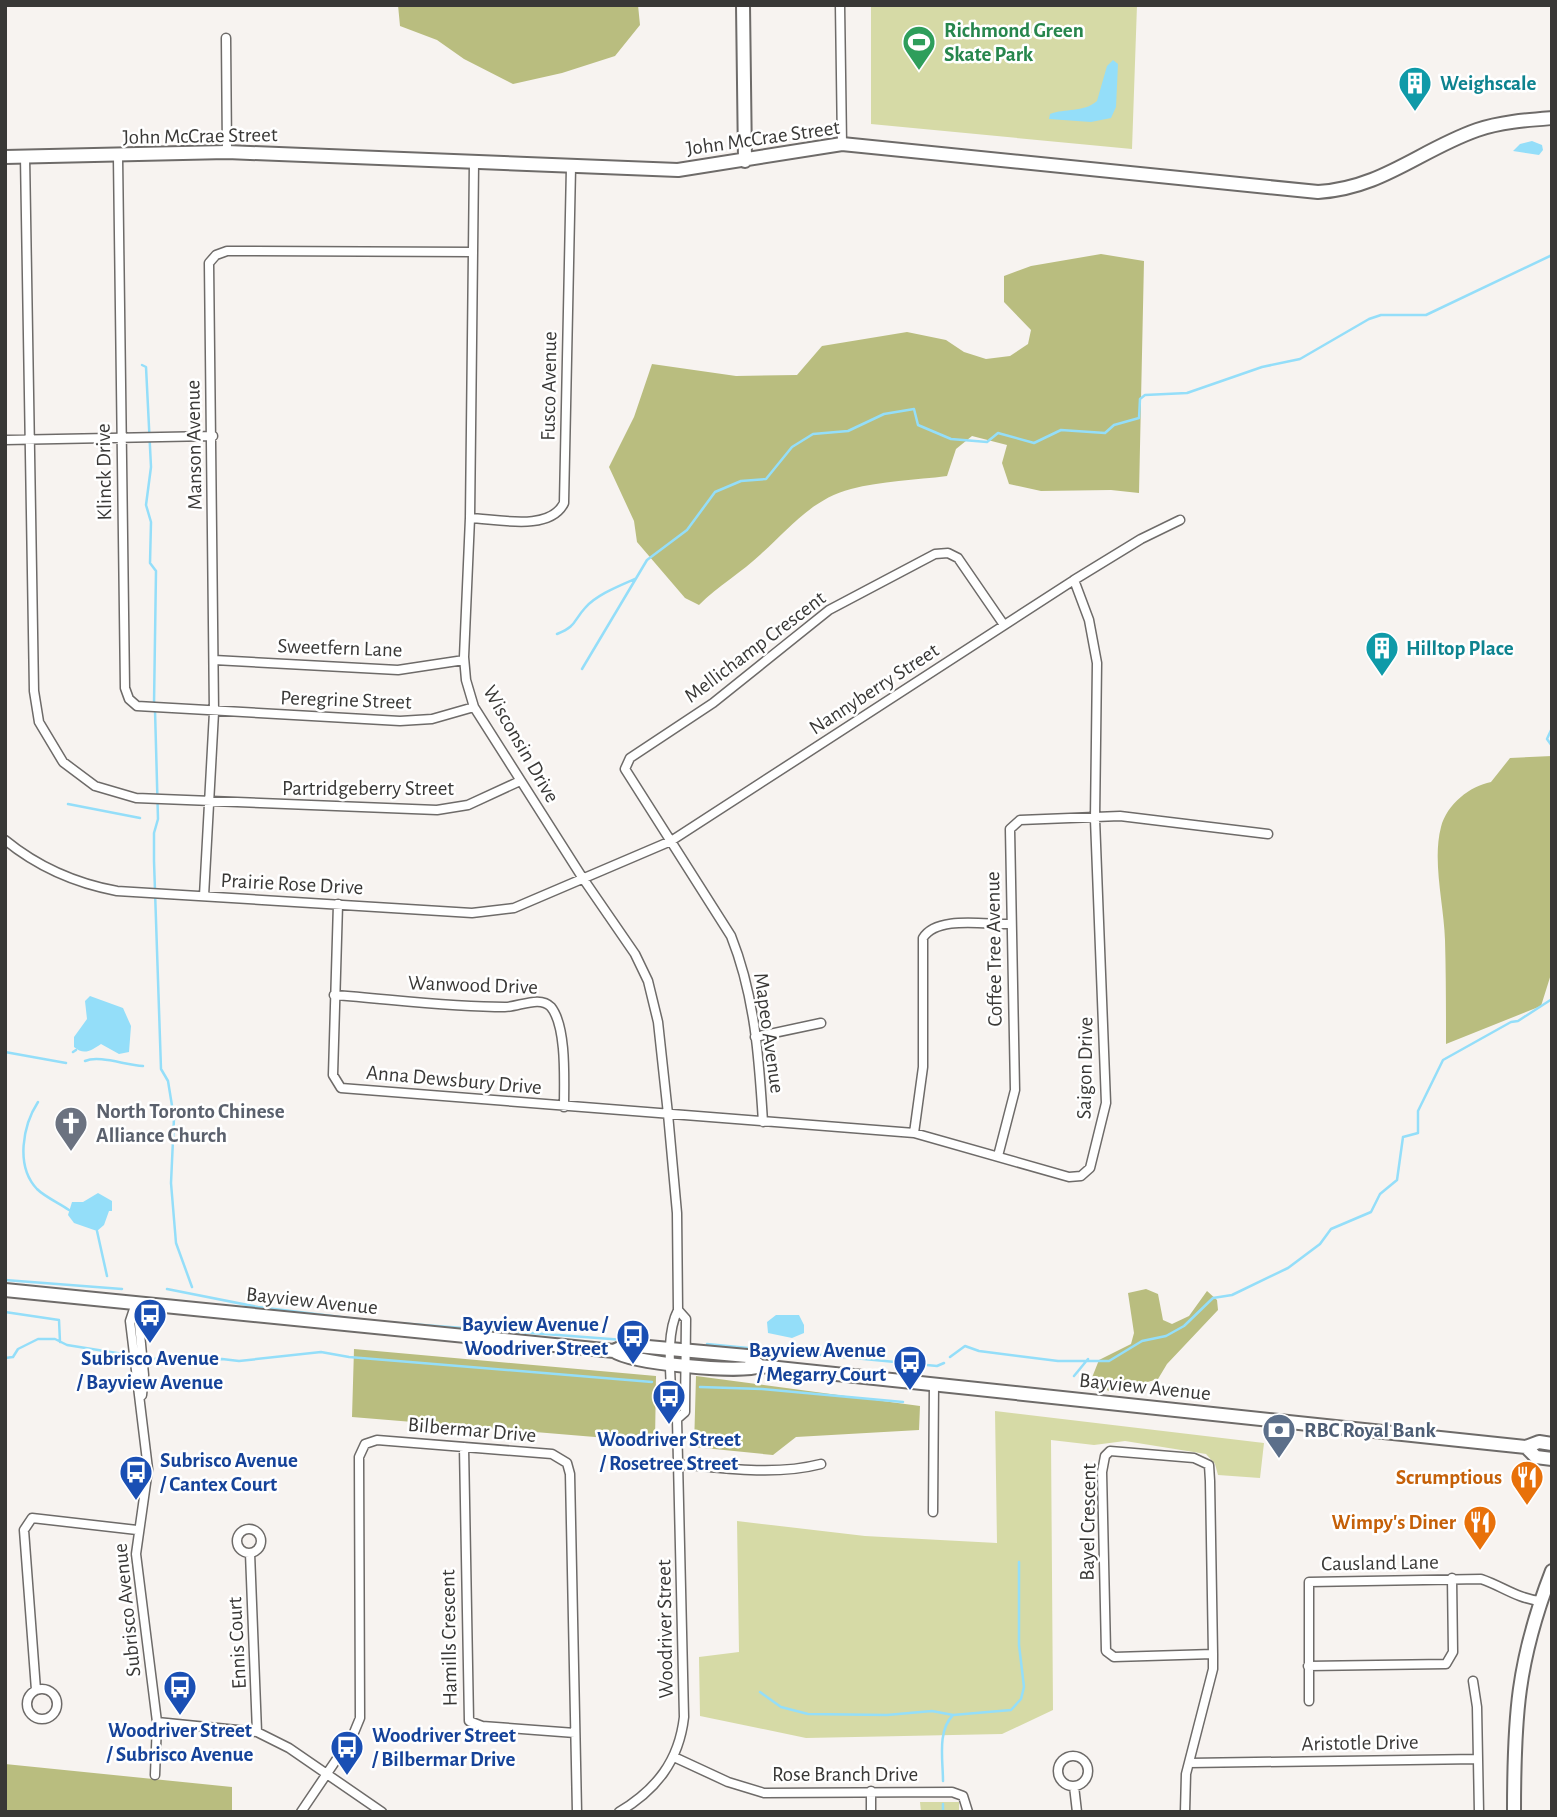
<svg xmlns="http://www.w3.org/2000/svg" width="1557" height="1817" font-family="'Alegreya Sans',sans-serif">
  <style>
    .green { fill: #d6daa6 }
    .forest { fill: #b9bd7f }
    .water { fill: #94def9 }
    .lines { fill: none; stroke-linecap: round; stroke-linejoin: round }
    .stream { stroke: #94def9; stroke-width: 2.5 }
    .street-casing { stroke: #6e6b69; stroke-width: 11 }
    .secondary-casing { stroke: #6e6b69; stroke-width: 16 }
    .street { stroke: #fff; stroke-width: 8 }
    .secondary { stroke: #fff; stroke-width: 12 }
    .labels { text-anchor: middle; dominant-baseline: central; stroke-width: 5; stroke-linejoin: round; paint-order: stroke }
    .leisure-label { font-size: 21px; font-weight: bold; fill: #27864d; stroke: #fff; text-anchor: start }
    .culture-label { font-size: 21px; font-weight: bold; fill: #0d838f; stroke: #fff; text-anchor: start }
    .street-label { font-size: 21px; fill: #393836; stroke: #fff }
    .worship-label { font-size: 21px; font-weight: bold; fill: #5b616d; stroke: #fff; text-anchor: start }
    .transit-label { font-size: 21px; font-weight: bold; fill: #164399; stroke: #fff }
    .service-label { font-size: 21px; font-weight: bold; fill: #4e5e75; stroke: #fff; text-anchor: start }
    .food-label { font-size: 21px; font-weight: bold; fill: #c56008; stroke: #fff; text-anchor: end }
  </style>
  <rect width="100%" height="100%" fill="#f7f3f0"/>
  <path class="green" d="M871 5H1137L1132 149 871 124Z
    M995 1411 1264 1443 1260 1478 1218 1475 1215 1464 1206 1454 1125 1441 1094 1445 1051 1440 1053 1710 1002 1734 806 1738 700 1716 699 1657 739 1652 737 1521 865 1536 997 1543Z
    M920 1802H959V1812H921Z"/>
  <path class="forest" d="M398 5H638L640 25 615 56 562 73 513 84 464 59 437 40 400 26Z
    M1101 254 1144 261 1139 493 1111 490 1041 491 1009 484 1002 463 1007 445 972 436 956 449 947 476C916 480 881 481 851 489 812 499 790 528 761 554 742 572 718 586 699 605L685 598 637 542 634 521 609 467 634 417 652 364 736 376 797 375 822 346 907 332 946 340 964 352 986 359 1010 356 1028 344 1031 330 1004 302V276L1031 266Z
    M1552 756V971L1541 1006 1446 1044C1446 1009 1446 975 1445 940 1444 905 1432 861 1441 827 1447 804 1470 786 1491 782L1510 758Z
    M1146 1289 1158 1294 1163 1320 1172 1324 1189 1316 1207 1291 1217 1300 1218 1310 1167 1364 1158 1379 1113 1392 1089 1385 1099 1360 1131 1344 1134 1333 1128 1293Z
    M354 1349 656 1376 655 1442 352 1417Z
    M696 1376 920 1406 919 1430 796 1437 773 1455 694 1447Z
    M5 1764 232 1787V1812H5Z"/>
  <path class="water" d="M1113 60 1118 64 1116 107 1111 118 1091 122 1049 119 1050 114C1065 108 1083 113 1097 101L1107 66Z
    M1532 141 1542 145 1543 150 1539 155 1513 151 1520 144Z
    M90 996 123 1008 131 1026 129 1052 119 1054 101 1044C92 1050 84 1056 74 1047V1037L87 1019 85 1001Z
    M98 1193 112 1201V1211H109L104 1225 97 1231 74 1223 68 1215 72 1202H83Z
    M776 1315H799L804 1325V1333L792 1338 768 1333 767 1322Z"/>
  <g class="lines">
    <path class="stream" d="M142 365 146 367 151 467 146 505 151 522 150 563 156 571 154 704
      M557 634C577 626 573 621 585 608 596 595 619 586 635 579
      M582 669 647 560 687 530 715 492 741 481 766 479 792 447 813 434 848 431 884 414 914 409 918 425 951 439 987 442 998 433 1034 443 1061 430 1105 433 1114 425 1139 418 1140 399 1145 395 1187 393 1262 367 1300 359 1369 319 1381 315H1426L1552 255
      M155 710 158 819 154 833V861L161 1069 168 1081 174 1118 171 1183 176 1243 192 1287
      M1552 728 1547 739 1552 746
      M1552 784V803
      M68 804 140 818
      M5 1052 66 1063
      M73 1052 76 1050
      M85 1061C99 1055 125 1065 143 1066
      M38 1102C23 1125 15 1166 37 1189 45 1197 59 1203 69 1210
      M97 1231 107 1276
      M5 1280 122 1289
      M167 1289 258 1307 373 1321
      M5 1312 59 1320 60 1342
      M383 1322 624 1340
      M707 1344 937 1366 944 1363
      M950 1357 965 1346 979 1351 1058 1361H1109L1142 1341 1166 1336 1184 1326 1213 1298 1232 1295 1288 1268 1320 1244 1331 1229 1371 1212 1380 1194 1397 1180 1403 1137 1418 1133V1111L1443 1060 1511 1022 1518 1021 1552 999
      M5 1358 13 1357 18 1349 38 1339H55L67 1345 123 1354
      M154 1359 169 1357 193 1362 222 1359 239 1361 321 1352 349 1357 652 1382
      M1074 1376 1088 1359
      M700 1387 762 1389 903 1402
      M760 1692 781 1707 808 1714 887 1715 932 1711 953 1715 1011 1710 1021 1699 1024 1687 1019 1645V1562
      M943 1781C943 1760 937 1731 953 1715
      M943 1812V1804"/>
    <defs>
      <path id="street" d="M840 5 842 144
        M226 38 227 152
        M25 156 34 691 39 722 63 762 95 786 136 798 437 810 468 805 520 781
        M118 157 125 688 129 699 137 706 400 721 432 719 474 707
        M474 163 470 518 464 657 466 680 474 707 582 877 635 954 648 981 658 1022 668 1114 677 1213 678 1310C664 1337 672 1382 672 1413L677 1419 684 1717C679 1761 656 1790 619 1812
        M5 440 213 436
        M470 518C497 519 550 532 564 503L571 167
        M214 660 398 670 464 660
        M5 840C38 867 74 883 117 891L472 913 514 908 671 841 1074 580 1141 539 1180 520
        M204 896 214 712 209 263 216 255 227 251 473 252
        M338 904 333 1075 341 1088 914 1133 1069 1177 1081 1176 1090 1168 1106 1103 1095 819 1097 663 1089 620 1074 580
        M334 995C390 999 448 1007 505 1007 519 1007 540 995 551 1007 567 1027 564 1082 564 1107
        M755 1037 821 1023
        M763 1122C759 1058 755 996 731 936L625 769 630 758 713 703 829 610 935 554 948 553 958 558 1004 625
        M914 1133 923 1067V938C937 915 986 925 1010 924
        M998 1156 1015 1090 1010 829 1020 820 1120 816 1268 834
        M136 1303 130 1321 148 1469 136 1554 157 1722 155 1775
        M137 1303 144 1375 142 1395
        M677 1419 685 1412 686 1319 678 1310
        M464 1447 469 1721 482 1726 575 1733
        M678 1464C726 1468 774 1476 821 1464
        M933 1512 934 1384
        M237 1541a12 12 0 1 1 24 0a12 12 0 1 1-24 0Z
        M250 1553 257 1732
        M1308 1666 1446 1664 1453 1652 1452 1578
        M1473 1681 1477 1707 1479 1812
        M27 1704a15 15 0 1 1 30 0a15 15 0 1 1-30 0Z
        M36 1690 24 1530 32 1518 137 1530
        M1309 1701V1582L1481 1579C1502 1586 1516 1598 1540 1601
        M157 1722 257 1732 289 1748 382 1812
        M1058 1771a15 15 0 1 1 30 0a15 15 0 1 1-30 0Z
        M674 1757 728 1782 764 1793 952 1792 963 1796 968 1812
        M1189 1763 1478 1759
        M1074 1786 1077 1812
        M871 1791V1812
        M301 1812 353 1735 360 1718 359 1457 365 1444 377 1440 552 1454 567 1463 570 1474 577 1812
        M1185 1812 1186 1774 1213 1669V1654L1210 1481 1209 1465 1194 1458 1110 1451 1105 1456 1102 1472 1106 1651 1114 1657 1213 1654"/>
      <path id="secondary" d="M743 5 745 161
        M5 157 227 152 678 170 842 144 1318 192C1382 188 1420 150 1477 130 1500 122 1527 120 1552 118
        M5 1290 614 1351C631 1363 741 1374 760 1366L1440 1438 1526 1447 1539 1442 1552 1444
        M614 1351 626 1345 747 1356 760 1366
        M1526 1447 1536 1457 1552 1459
        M1514 1812C1514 1717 1517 1661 1552 1571"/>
    </defs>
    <use href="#street" class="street-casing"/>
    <use href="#secondary" class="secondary-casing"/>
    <use href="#street" class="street"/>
    <use href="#secondary" class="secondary"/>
  </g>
  <defs>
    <symbol id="stadium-pin" viewBox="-11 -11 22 30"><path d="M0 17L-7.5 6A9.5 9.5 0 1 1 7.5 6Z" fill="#2e9e5b" stroke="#fff"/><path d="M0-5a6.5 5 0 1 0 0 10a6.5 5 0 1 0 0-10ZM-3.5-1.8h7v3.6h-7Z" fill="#fff"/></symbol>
    <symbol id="building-pin" viewBox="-11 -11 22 30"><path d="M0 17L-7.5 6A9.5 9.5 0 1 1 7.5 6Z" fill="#0f9aa8" stroke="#fff"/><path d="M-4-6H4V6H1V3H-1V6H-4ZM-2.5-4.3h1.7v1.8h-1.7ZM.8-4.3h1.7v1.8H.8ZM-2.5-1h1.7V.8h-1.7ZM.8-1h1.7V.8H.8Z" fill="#fff"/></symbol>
    <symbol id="church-pin" viewBox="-11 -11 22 30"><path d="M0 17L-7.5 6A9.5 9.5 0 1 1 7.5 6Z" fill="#6b7280" stroke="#fff"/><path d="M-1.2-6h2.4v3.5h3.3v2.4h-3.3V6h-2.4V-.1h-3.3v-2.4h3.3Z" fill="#fff"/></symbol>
    <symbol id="bus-pin" viewBox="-11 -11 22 30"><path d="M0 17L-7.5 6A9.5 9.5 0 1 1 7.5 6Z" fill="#1a4fb4" stroke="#fff"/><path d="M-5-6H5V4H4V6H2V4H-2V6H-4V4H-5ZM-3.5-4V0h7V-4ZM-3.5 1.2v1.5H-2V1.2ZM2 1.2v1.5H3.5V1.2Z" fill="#fff"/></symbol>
    <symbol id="bank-pin" viewBox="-11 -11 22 30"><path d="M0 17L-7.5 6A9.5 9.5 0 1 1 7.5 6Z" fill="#5c6f8a" stroke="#fff"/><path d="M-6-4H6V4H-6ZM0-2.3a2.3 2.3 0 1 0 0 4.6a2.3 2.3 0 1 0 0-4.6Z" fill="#fff"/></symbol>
    <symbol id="restaurant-pin" viewBox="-11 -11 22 30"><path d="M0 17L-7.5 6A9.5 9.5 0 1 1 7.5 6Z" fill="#e8710a" stroke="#fff"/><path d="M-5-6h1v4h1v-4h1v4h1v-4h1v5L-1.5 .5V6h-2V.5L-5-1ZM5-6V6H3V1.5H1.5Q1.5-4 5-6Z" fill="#fff"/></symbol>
  </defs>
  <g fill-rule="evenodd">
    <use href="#stadium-pin" x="900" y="23" width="38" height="52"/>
    <use href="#building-pin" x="1396" y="64" width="38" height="52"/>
    <use href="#building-pin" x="1363" y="629" width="38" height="52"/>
    <use href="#church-pin" x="52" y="1104" width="38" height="52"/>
    <use href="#bus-pin" x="131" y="1296" width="38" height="52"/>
    <use href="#bus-pin" x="614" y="1317" width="38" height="52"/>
    <use href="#bus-pin" x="891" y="1343" width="38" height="52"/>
    <use href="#bus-pin" x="650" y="1377" width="38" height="52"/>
    <use href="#bank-pin" x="1260" y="1411" width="38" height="52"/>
    <use href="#bus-pin" x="117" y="1453" width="38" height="52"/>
    <use href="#restaurant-pin" x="1508" y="1458" width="38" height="52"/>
    <use href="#restaurant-pin" x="1461" y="1503" width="38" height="52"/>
    <use href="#bus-pin" x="161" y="1668" width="38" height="52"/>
    <use href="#bus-pin" x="328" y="1728" width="38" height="52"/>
  </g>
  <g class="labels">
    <g class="leisure-label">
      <text x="944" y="30">Richmond Green<tspan x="944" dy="24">Skate Park</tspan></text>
    </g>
    <g class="culture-label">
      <text x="1440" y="83">Weighscale</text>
      <text x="1406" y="648">Hilltop Place</text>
    </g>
    <g class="street-label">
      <text transform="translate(200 136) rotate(-1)">John McCrae Street</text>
      <text transform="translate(763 138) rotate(-8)">John McCrae Street</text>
      <text transform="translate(549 386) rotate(-89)">Fusco Avenue</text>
      <text transform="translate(194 445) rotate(-91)">Manson Avenue</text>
      <text transform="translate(104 472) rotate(-91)">Klinck Drive</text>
      <text transform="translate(755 647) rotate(-37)">Mellichamp Crescent</text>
      <text transform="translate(340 648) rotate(2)">Sweetfern Lane</text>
      <text transform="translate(874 689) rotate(-33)">Nannyberry Street</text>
      <text transform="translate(346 700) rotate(2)">Peregrine Street</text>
      <text transform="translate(521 744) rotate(60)">Wisconsin Drive</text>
      <text x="368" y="788">Partridgeberry Street</text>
      <text transform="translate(292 884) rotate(3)">Prairie Rose Drive</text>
      <text transform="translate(994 949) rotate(-91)">Coffee Tree Avenue</text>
      <text transform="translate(473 985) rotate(2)">Wanwood Drive</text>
      <text transform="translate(769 1033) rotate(82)">Mapeo Avenue</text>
      <text transform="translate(1085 1068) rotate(-89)">Saigon Drive</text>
      <text transform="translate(454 1080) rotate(5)">Anna Dewsbury Drive</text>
      <text transform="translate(312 1301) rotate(6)">Bayview Avenue</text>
      <text transform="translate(1145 1387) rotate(6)">Bayview Avenue</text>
      <text transform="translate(472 1430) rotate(5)">Bilbermar Drive</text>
      <text transform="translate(1088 1522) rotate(-89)">Bayel Crescent</text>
      <text transform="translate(1380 1563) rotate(-1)">Causland Lane</text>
      <text transform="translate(127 1610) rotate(-96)">Subrisco Avenue</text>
      <text transform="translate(665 1629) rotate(-91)">Woodriver Street</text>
      <text transform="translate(449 1638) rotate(-91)">Hamills Crescent</text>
      <text transform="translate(237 1643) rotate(-93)">Ennis Court</text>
      <text transform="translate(1360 1743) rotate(-1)">Aristotle Drive</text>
      <text x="845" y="1774">Rose Branch Drive</text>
    </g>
    <g class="worship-label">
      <text x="96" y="1111">North Toronto Chinese<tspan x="96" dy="24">Alliance Church</tspan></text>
    </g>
    <g class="transit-label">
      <text x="608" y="1324" text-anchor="end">Bayview Avenue /<tspan x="608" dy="24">Woodriver Street</tspan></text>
      <text x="886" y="1350" text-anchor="end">Bayview Avenue<tspan x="886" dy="24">/ Megarry Court</tspan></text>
      <text x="150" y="1358">Subrisco Avenue<tspan x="150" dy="24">/ Bayview Avenue</tspan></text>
      <text x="669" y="1439">Woodriver Street<tspan x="669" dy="24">/ Rosetree Street</tspan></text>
      <text x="160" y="1460" text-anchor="start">Subrisco Avenue<tspan x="160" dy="24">/ Cantex Court</tspan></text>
      <text x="180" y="1730">Woodriver Street<tspan x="180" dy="24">/ Subrisco Avenue</tspan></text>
      <text x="372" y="1735" text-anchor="start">Woodriver Street<tspan x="372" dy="24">/ Bilbermar Drive</tspan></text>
    </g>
    <g class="service-label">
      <text x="1304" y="1430">RBC Royal Bank</text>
    </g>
    <g class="food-label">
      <text x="1502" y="1477">Scrumptious</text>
      <text x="1456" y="1522">Wimpy's Diner</text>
    </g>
  </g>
  <rect width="1557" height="1817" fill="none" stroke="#393836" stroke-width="14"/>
</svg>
